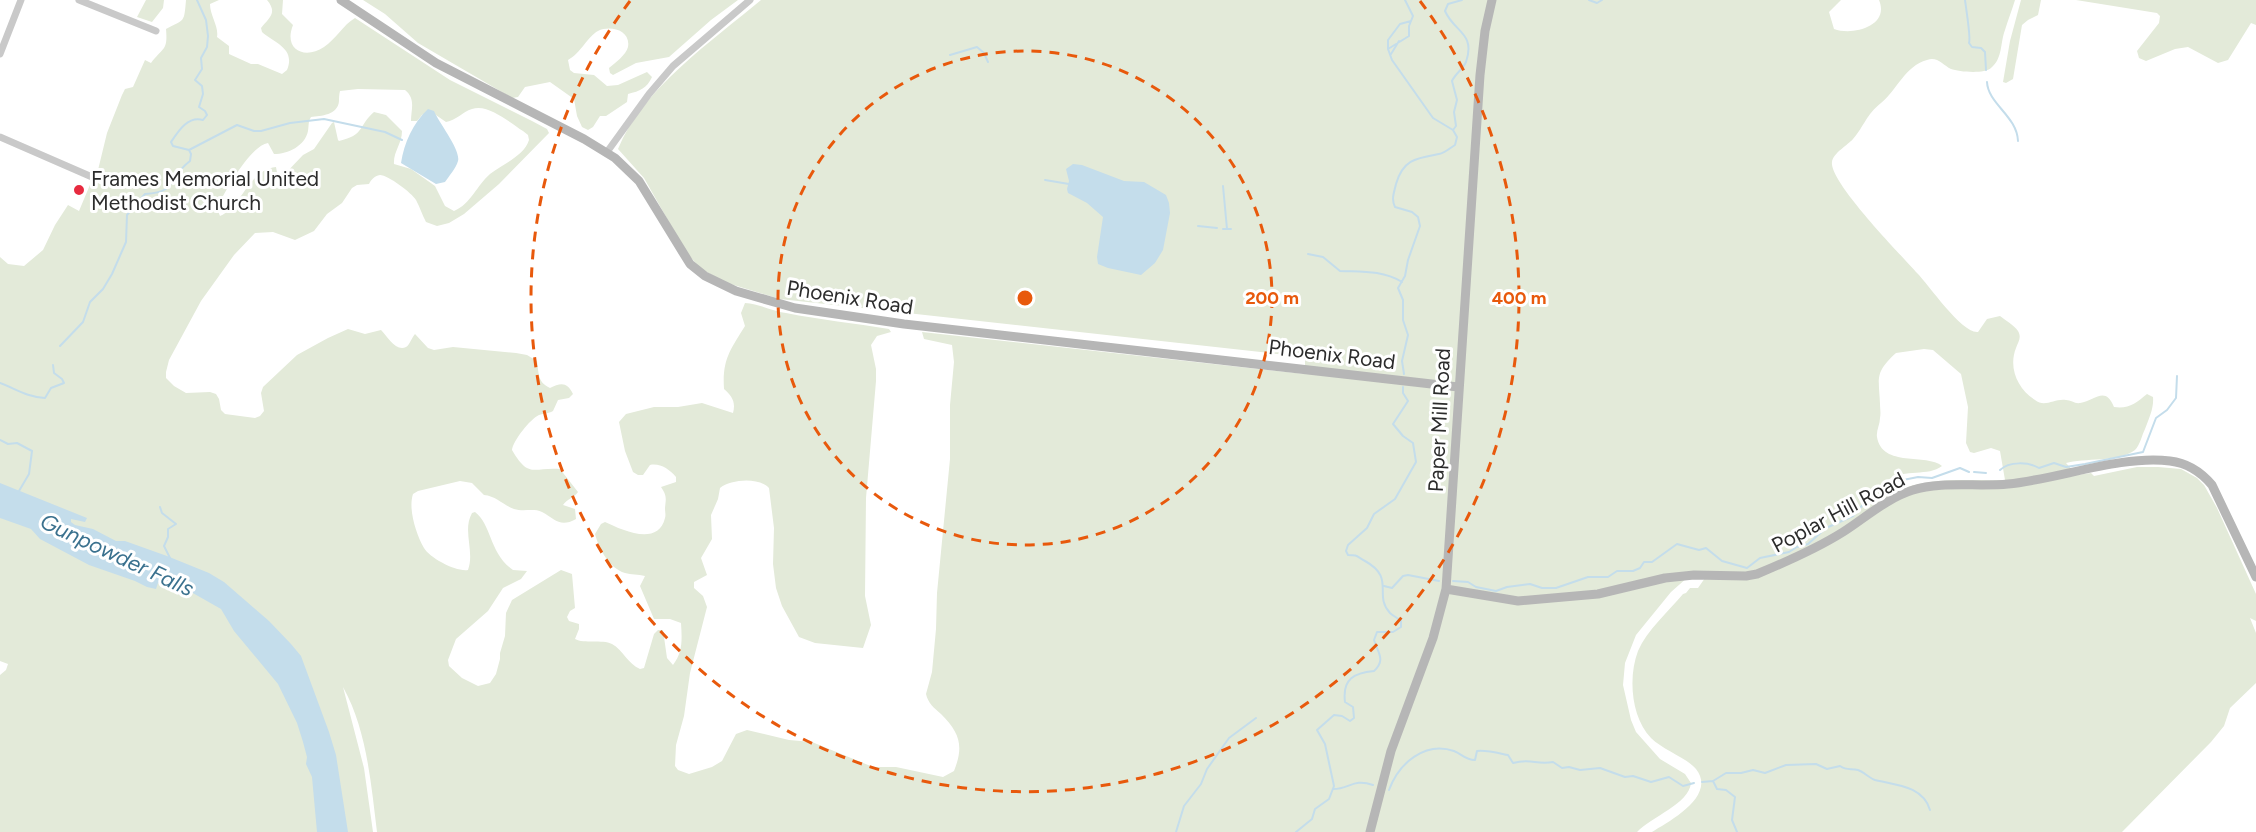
<svg xmlns="http://www.w3.org/2000/svg" width="2256" height="832" font-family="Figtree,sans-serif">
  <style>
    .green { fill: #e3ead9; fill-rule: evenodd }
    .water { fill: #c4ddeb }
    .lines { fill: none; stroke-linecap: round; stroke-linejoin: round }
    .stream { stroke: #c4ddeb; stroke-width: 2 }
    .street { stroke: #c9c9c9; stroke-width: 7 }
    .secondary { stroke: #b6b6b6; stroke-width: 9 }
    .ring { fill: none; stroke: #e8590c; stroke-width: 3; stroke-dasharray: 10 8 }
    .poi-dot { fill: #e72a3f; stroke: #fff; stroke-width: 2 }
    .labels { text-anchor: middle; dominant-baseline: central; stroke-width: 6; stroke-linejoin: round; paint-order: stroke }
    .poi-label { font-size: 21px; fill: #2c2c2c; stroke: #fff; text-anchor: start }
    .street-label { font-size: 21px; fill: #2c2c2c; stroke: #fff }
    .water-label { font-size: 22px; font-style: italic; fill: #3a718e; stroke: #fff }
    .centre { fill: #e8590c; stroke: #fff; stroke-width: 3 }
    .ring-label { font-size: 18px; text-anchor: middle; font-weight: bold; fill: #e8590c; stroke: #fff; stroke-width: 6; stroke-linejoin: round; paint-order: stroke }
  </style>
  <rect width="100%" height="100%" fill="#fff"/>
  <path class="green" d="M146 0H164L163 8 152 22 137 17Z
    M186 0H219L210 4C210 16 219 26 217 37L229 46V54L251 64H258L282 74 287 70C296 48 274 43 262 32L261 28C269 18 278 13 267 0H283L282 14 293 25C283 50 305 60 324 47 336 39 343 25 355 18L450 80 532 121 547 129 549 133 499 184 464 214 449 223 437 226 426 222C422 215 420 207 416 200 412 193 388 175 380 175 374 176 371 180 369 184L357 185 352 188 342 203 327 214 314 231 295 240 273 232 255 233 234 255 201 301 169 360 166 372V378L174 386 186 393 210 392 216 394 219 399 221 410 225 414 255 418 260 416 264 411 261 393 263 387 297 355 328 338 348 329 365 334 381 330C387 336 396 352 406 347 409 346 412 337 415 334L428 348 434 350 453 347 516 353 527 355 537 361C539 373 537 382 550 388 560 383 567 381 573 394L569 398 558 400 553 411C548 414 544 413 539 415 530 419 513 441 512 450 529 479 533 467 560 469L578 492C574 498 567 499 563 505L575 509 576 519C560 528 555 519 542 512 534 508 523 512 514 509 503 505 496 496 484 495L472 483 460 481 418 491 413 494C408 509 416 534 424 548 430 558 456 572 468 570 475 551 462 531 472 513L475 512C492 525 489 553 513 570L527 571 521 579 503 588 488 611 456 639 448 660 449 666 462 678 478 686 490 683 496 674 500 659V653L505 636 506 613 512 600 561 570 572 574 575 608 570 611 567 617 569 621 579 624V629L575 639C584 644 602 639 612 644 623 650 628 664 640 669L644 668 654 634 658 630H663L667 658 673 665C683 652 682 639 681 623L670 619H654L640 586 645 576C638 574 631 575 625 573 609 568 599 549 595 534L601 524 605 522C622 530 658 547 665 518 666 515 665 512 665 508 666 498 667 496 661 487L676 482V477C669 469 660 463 650 465L643 475H638L633 472 625 451 619 422 626 414 654 407H678L702 403 733 413C736 402 732 396 724 389 722 359 731 349 745 326L741 313 745 303C760 304 772 311 786 313 820 320 855 323 889 329L891 332 877 336 871 345 876 369V381L866 498 865 596 871 625 863 648 815 643 799 637 782 606 776 588 773 564 774 528 769 488C759 477 731 479 720 488L718 499 711 515 712 539 701 558 707 575 694 582V588L703 596 707 607 690 673 684 716 676 745 675 766 678 770 689 774 712 767 722 761 736 734 747 730 789 740 812 742 873 767H896L943 777 954 771C964 746 960 733 941 714 934 708 928 703 926 694L932 672 936 629 937 593 950 459V405L954 362 952 345 924 339 922 332 1305 374V357L780 299 724 282 700 268 686 252 644 178 618 149C642 89 712 41 761 0H1841L1829 12 1834 29C1853 36 1890 26 1879 0H2015C2012 10 2008 20 2005 30 2000 43 2003 58 1991 68 1985 74 1959 72 1951 69 1943 65 1937 56 1927 60 1905 66 1897 90 1881 103 1866 115 1865 125 1853 139 1848 145 1833 153 1832 162 1829 182 1902 256 1917 273 1929 285 1962 334 1978 332L1987 319 2000 316C2005 320 2014 325 2018 331 2022 338 2018 342 2016 348 2008 368 2018 389 2035 400 2045 408 2055 398 2066 400 2071 400 2075 404 2080 403 2095 401 2105 385 2114 407 2129 409 2136 403 2147 394L2153 397C2154 408 2149 418 2145 429 2142 435 2140 445 2135 450 2120 462 2083 458 2066 463L2077 475 2091 473 2094 476 2137 467H2158L2181 469 2197 478 2204 485 2217 508 2256 594V621L2250 618 2256 633V683L2230 708 2224 726 2211 742 2122 832H1652C1670 821 1717 796 1696 769 1687 758 1663 750 1651 738 1631 717 1628 677 1638 651 1647 630 1668 612 1683 594L1686 593 1690 588H1698L1705 578 1688 577 1671 592 1636 635 1625 663 1623 685 1631 720 1636 732 1660 759 1685 774 1691 783C1689 804 1651 817 1637 832H377C371 784 367 730 343 687L364 768 373 832H0V675L6 670 8 664 0 661V257L8 264 24 266 43 250 55 225 68 205 79 211 92 180 106 187C109 179 105 173 98 170L107 133 122 95 125 89 133 87 145 60 151 63C163 47 168 51 166 29 185 19 184 23 186 0ZM358 89 405 90C416 99 411 109 411 121H417L422 115 430 111 446 122C457 120 462 112 472 109 488 103 510 123 523 131L528 135 529 140C524 156 503 164 490 174 477 185 471 204 454 211L445 206 435 186 411 169 394 164C393 152 402 144 402 131L386 115 374 112C358 126 365 135 339 141L338 140 334 122 332 123 314 149 303 155 282 177 278 178 276 167C248 170 242 207 220 216L218 211V205C227 189 250 146 268 143L274 154C288 154 305 146 308 131 309 125 308 122 311 117 321 116 338 115 339 101 339 98 339 95 340 91ZM1924 349 1933 350 1961 374 1968 407 1966 443 1970 452 1974 453 1991 448 2000 451 2005 480C1967 481 1930 476 1894 492L1888 480C1905 468 1928 477 1942 466 1927 453 1882 468 1877 437 1876 431 1880 424 1880 418 1881 413 1880 408 1880 404 1879 378 1874 373 1896 353Z
    M363 0H738L711 20 669 57 636 63 613 75 610 73 609 68C615 63 626 55 628 47 631 30 610 25 598 31 588 36 581 53 568 60L570 70 574 73 594 75 607 86 618 85 647 72 652 77C647 88 640 91 628 94L627 102 606 116H600L593 127 588 130 582 127 577 116 574 99 550 82 525 87 518 97 512 98 418 43 385 14Z
    M2021 0H2041L2038 15 2028 20 2022 25 2013 79 2006 83 2003 82 2010 41Z
    M2076 0H2256V25L2251 23 2228 60 2218 63 2188 47 2175 49 2146 61 2139 58 2137 51 2159 23 2160 16 2157 13Z"/>
  <path class="water" d="M428 109 434 111C439 123 461 150 458 161 456 168 449 176 445 182L436 184 401 163C404 143 413 123 428 109Z
    M1073 164 1082 165 1124 181 1144 182 1166 195 1169 203 1170 213 1163 250 1155 263 1141 275 1108 268 1098 264 1097 257 1103 217 1087 203 1068 193 1067 189 1069 181 1066 169Z
    M0 483 87 518 85 522 71 519V522L75 525 93 529 116 541H125L167 556 209 573 224 582 269 621 291 644 301 656 329 732 336 755 348 832H317L312 777 306 764 307 757 303 742 297 723 278 684 234 631 221 609 191 592 177 590 158 583 156 589 147 587 135 581 89 565 40 539 31 529 0 518Z"/>
  <g class="lines">
    <path class="stream" d="M197 0 206 20 208 36 207 47 201 58 202 69 195 80 202 86 203 94 199 107 205 111 207 115 203 120C188 116 179 130 171 142L173 146 189 150 237 125 254 131H261L290 123 324 119 385 132 402 140
      M1589 0 1597 3 1602 0
      M1965 0C1966 8 1971 38 1969 43L1972 47 1981 48 1985 52 1986 70
      M1388 49 1409 36V26L1413 16 1405 0
      M1391 54 1399 41
      M950 55 977 47 984 53 988 62
      M1987 82C1988 104 2017 116 2018 141
      M1453 130 1456 126 1454 112 1457 100 1452 81C1455 74 1463 69 1466 62 1476 33 1454 32 1445 11L1448 4 1462 0
      M1045 180 1069 184
      M1223 186 1227 229
      M1198 226 1217 228
      M1223 229H1231
      M1308 254 1323 257 1340 271C1361 272 1382 270 1402 282
      M60 346 83 322 90 302 103 289 112 274 126 242 127 215 145 194C179 192 166 179 190 161L191 154 189 150
      M1404 374 1402 361 1408 335 1403 320V300L1398 288 1405 276 1408 260 1420 226 1418 217 1412 212 1395 207C1391 199 1394 193 1396 184 1403 159 1417 158 1439 154 1445 153 1450 148 1455 145L1457 137 1453 130 1433 118 1392 60 1388 49V40L1400 24 1411 21
      M0 383C16 389 27 397 45 398L51 388 64 383 62 379 54 373 53 365
      M0 440 8 444 17 443 32 451 29 474 19 491
      M2000 470C2009 461 2029 462 2039 468L2054 463 2066 467 2085 464 2143 452 2156 418 2167 410 2176 398 2177 376
      M1974 472 1986 473
      M160 507 162 513 176 524 168 529V537L164 546 170 558
      M1453 581 1468 582 1476 587 1496 591 1507 587 1530 584 1542 588H1556L1588 577H1608L1617 571H1633L1640 568 1644 562H1652L1677 544 1699 550 1706 548 1722 561 1747 568 1760 558 1789 552 1797 547 1808 544 1826 528 1853 516 1867 500 1880 495 1898 481 1918 477 1932 478 1960 468 1969 472
      M1384 586 1392 588 1403 576 1408 575 1439 581
      M1713 781 1717 789 1726 790 1735 797 1732 820 1737 832
      M1702 782 1713 781 1726 773H1741L1753 770 1765 773 1786 765 1816 764 1827 769 1840 766C1847 771 1851 768 1858 770 1864 772 1869 778 1875 780 1896 785 1923 786 1930 810
      M1333 789C1350 789 1353 778 1373 785
      M1389 790C1399 763 1425 741 1454 751 1462 754 1465 760 1475 760L1477 751C1487 750 1498 753 1508 755L1513 763C1531 758 1536 765 1553 762L1562 768 1569 767 1580 770 1600 768 1625 777 1633 776 1651 782 1669 777 1683 786 1694 783
      M1176 832 1184 806 1201 784 1207 769 1229 738 1256 718
      M1296 832 1312 819 1315 809 1329 799 1334 786 1325 744 1317 730 1334 715 1342 716 1350 721 1354 718 1353 707 1345 702C1342 678 1355 673 1374 671 1386 660 1378 653 1374 640L1377 632H1393L1401 627V621C1398 618 1393 616 1390 613 1373 595 1396 578 1365 561 1356 556 1358 555 1348 555L1346 551 1348 545 1367 528 1374 514 1395 499 1416 462 1413 443 1403 436 1393 424 1408 401 1403 393V387"/>
    <path class="street" d="M79 0 156 31
      M0 54 21 0
      M0 137 92 177
      M607 152 649 94 673 66 750 0"/>
    <path class="secondary" d="M341 0 436 63 584 139 615 158 639 181 690 264 705 276 736 291 795 308 904 324 1458 387
      M1446 589 1518 601 1598 594 1665 578 1694 575 1746 576 1757 574C1786 562 1816 549 1843 532 1865 518 1887 498 1913 490 1940 481 1979 487 2008 484 2059 479 2120 455 2170 461 2188 463 2201 472 2212 485L2256 577
      M1370 832 1391 751 1433 638 1446 589 1480 75 1485 31 1492 0"/>
  </g>
  <g class="ring">
    <circle cx="1025" cy="298" r="247"/>
    <path d="M1420 1A494 494 0 1 1 630 1"/>
  </g>
  <circle class="poi-dot" cx="79" cy="190" r="6"/>
  <g class="labels">
    <g class="poi-label">
      <text x="91" y="178">Frames Memorial United<tspan x="91" dy="24">Methodist Church</tspan></text>
    </g>
    <g class="street-label">
      <text transform="translate(850 297) rotate(9)">Phoenix Road</text>
      <text transform="translate(1332 354) rotate(7)">Phoenix Road</text>
      <text transform="translate(1439 420) rotate(-87)">Paper Mill Road</text>
      <text transform="translate(1838 512) rotate(-28)">Poplar Hill Road</text>
    </g>
    <g class="water-label">
      <text transform="translate(117 555) rotate(25)">Gunpowder Falls</text>
    </g>
  </g>
  <circle cx="1025" cy="298" r="9" class="centre"/>
  <g class="ring-label">
    <text x="1272" y="304">200 m</text>
    <text x="1519" y="304">400 m</text>
  </g>
</svg>
